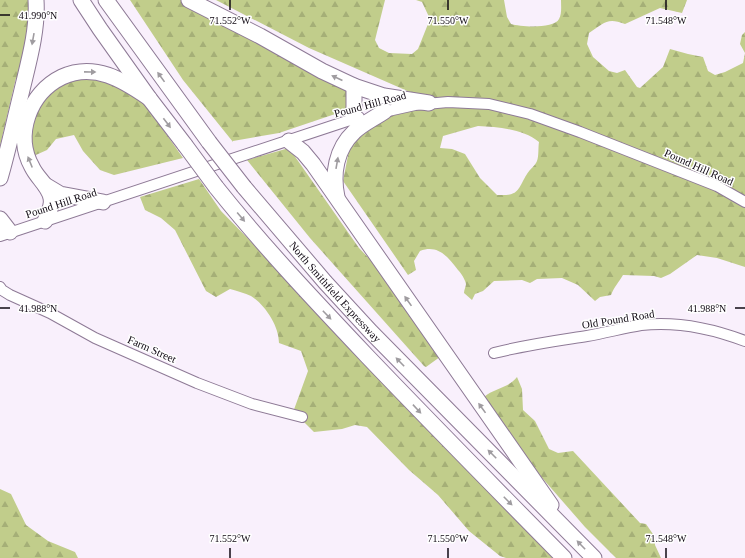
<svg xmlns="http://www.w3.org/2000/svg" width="745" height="558" font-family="'Times New Roman',serif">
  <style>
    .forest { fill: url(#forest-firs); fill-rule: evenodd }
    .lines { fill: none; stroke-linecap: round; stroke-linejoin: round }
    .minor-casing { stroke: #8e7a96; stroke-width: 12 }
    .highway-casing { stroke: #8e7a96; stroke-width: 17 }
    .minor { stroke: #fff; stroke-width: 10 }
    .highway { stroke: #fff; stroke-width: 15 }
    .highway-bridge-casing { stroke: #8e7a96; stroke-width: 17; stroke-linecap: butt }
    .highway-bridge { stroke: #fff; stroke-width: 15 }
    .oneway { fill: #9f9ca0 }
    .ticks { fill: none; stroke: #0f0812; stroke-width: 1.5 }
    .labels { text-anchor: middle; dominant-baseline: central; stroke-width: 3; stroke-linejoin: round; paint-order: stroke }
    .street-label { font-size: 11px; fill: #0f0812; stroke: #fff }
    .ticks-label { font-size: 10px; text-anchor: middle; fill: #0f0812; stroke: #fff; stroke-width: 3; stroke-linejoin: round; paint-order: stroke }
  </style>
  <defs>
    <pattern id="forest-firs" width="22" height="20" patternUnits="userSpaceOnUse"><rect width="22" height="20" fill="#c1cd8b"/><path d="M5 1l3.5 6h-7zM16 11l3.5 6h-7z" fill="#a5af77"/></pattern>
  </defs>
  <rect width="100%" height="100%" fill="#f9f0fc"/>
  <path class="forest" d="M0 0H35L22 78H16L0 146Z
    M130 0H182L319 69 346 91 347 110 279 133 233 141V142L183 80Z
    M216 0H385L375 40 379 48 389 53 412 54 418 49 430 19 422 2 416 0H504L507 17 511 24C521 27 554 29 559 19 562 14 561 6 561 0H687L682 13 660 8 625 24C607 17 604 23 589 33L587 44 593 57 609 71 617 73 625 70 637 87 640 88 663 67 670 49 688 54 703 57 708 71 715 75 725 72 743 63 745 53 740 44 742 35 745 32V267L717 258 697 255 670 274 661 278 654 276 623 275C619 282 614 287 611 295L600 297 595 301 578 285 562 278 537 279 530 283 522 280 494 281 483 291 475 294 472 300 464 293C464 290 466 286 466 284 465 279 461 273 458 270 448 257 438 244 420 251L414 261 416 270 408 275 343 181 352 135 397 108 415 93H412L309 48ZM478 126C498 127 523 129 539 142 538 148 539 156 537 161 535 166 530 169 527 174 517 190 520 196 497 195L480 178 465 154 452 149 440 148 443 136Z
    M72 72 132 85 183 158 114 175 100 170 83 151 74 135 56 139 47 150 29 158 26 118Z
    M289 148 359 248 408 299 444 354 426 367 424 366 310 238 247 160Z
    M199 179 221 211 523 520 564 558H506L500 556 469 531 438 495 409 470 367 427 355 425 342 429 314 432 302 420 292 415 308 371 301 351 279 343C279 326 265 305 251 296 245 293 237 291 230 289L216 297 206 291 175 230 161 218 145 210 140 197Z
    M517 377 522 389 523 410 535 421 549 449 558 453 573 451 640 523 646 524 655 537V545L661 558H616L585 527 530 464 484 397C494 388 509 388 517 377Z
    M0 489 11 494 26 525 48 541 75 552 78 558H0Z"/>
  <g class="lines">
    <defs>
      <path id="minor" d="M379 113 415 105 448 102 489 104 530 114 580 132 717 186 745 202
        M0 236 359 117
        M0 287 2 290 10 295 50 313 95 338 197 383 252 404 302 417
        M494 353C525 345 555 341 587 336 605 333 623 328 641 325 677 321 711 328 745 341"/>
      <g id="highway">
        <path d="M81 0 100 29 149 98 185 145"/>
        <path d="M106 0 209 142"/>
        <path d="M189 0 260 36 322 71 354 86 384 96 429 103"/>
        <path d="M353 119 354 107V86"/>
        <path d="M289 141 303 152 313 164 551 505"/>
        <path d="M0 178C8 151 14 122 21 94 28 64 38 31 36 0"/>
        <path d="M45 185 60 194 103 202"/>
        <path d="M216 187C263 246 315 301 367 356 432 424 498 491 564 558"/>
        <path id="s1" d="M244 187 325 282 371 332 594 558"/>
        <path d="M337 197C332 174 336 149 354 132 362 124 375 118 385 111"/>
        <path d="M0 219 10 232"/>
        <path d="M45 221C48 214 53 206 51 198 49 186 37 178 32 167 14 135 29 93 62 77 94 62 123 80 149 98"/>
      </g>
    </defs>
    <use href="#minor" class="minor-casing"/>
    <use href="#highway" class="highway-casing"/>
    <use href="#minor" class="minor"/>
    <use href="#highway" class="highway"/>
    <defs>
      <path id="highway-bridge" d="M209 142 244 187
        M185 145 216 187"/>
    </defs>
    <use href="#highway-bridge" class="highway-bridge-casing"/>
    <use href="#highway-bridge" class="highway-bridge"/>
  </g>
  <defs><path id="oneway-solid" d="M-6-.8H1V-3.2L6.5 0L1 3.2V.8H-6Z"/></defs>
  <g class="oneway">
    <use href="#oneway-solid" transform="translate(33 39) rotate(100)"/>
    <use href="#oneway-solid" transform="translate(90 72) rotate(1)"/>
    <use href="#oneway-solid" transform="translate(161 77) rotate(-126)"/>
    <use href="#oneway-solid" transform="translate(337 78) rotate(-155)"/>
    <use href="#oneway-solid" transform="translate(167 123) rotate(53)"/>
    <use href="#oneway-solid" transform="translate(30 162) rotate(-112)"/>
    <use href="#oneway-solid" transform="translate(337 163) rotate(-80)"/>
    <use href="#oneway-solid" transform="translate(241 217) rotate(50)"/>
    <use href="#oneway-solid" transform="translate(408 301) rotate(-125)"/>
    <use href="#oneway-solid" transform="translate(327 315) rotate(46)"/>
    <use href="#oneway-solid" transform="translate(400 362) rotate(-134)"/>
    <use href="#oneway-solid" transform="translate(482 408) rotate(-126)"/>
    <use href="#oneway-solid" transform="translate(417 409) rotate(47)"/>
    <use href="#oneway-solid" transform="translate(492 454) rotate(-135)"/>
    <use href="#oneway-solid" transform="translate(508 501) rotate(45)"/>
    <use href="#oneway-solid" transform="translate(581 545) rotate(-134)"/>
  </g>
  <path class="ticks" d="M230 0V10M448 0V10M666 0V10M0 15H10M0 308H10M735 308H745M230 548V558M448 548V558M666 548V558"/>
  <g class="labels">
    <g class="street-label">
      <text transform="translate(370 104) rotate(-15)">Pound Hill Road</text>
      <text transform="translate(699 167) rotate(24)">Pound Hill Road</text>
      <text transform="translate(61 203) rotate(-18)">Pound Hill Road</text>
      <text stroke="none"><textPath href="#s1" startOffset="139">North Smithfield Expressway</textPath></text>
      <text transform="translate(618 319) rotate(-9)">Old Pound Road</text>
      <text transform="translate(152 349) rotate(24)">Farm Street</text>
    </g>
  </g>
  <g class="ticks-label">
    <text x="38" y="19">41.990°N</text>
    <text x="230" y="24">71.552°W</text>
    <text x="448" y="24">71.550°W</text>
    <text x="666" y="24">71.548°W</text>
    <text x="38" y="312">41.988°N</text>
    <text x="707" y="312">41.988°N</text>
    <text x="230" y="542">71.552°W</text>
    <text x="448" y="542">71.550°W</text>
    <text x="666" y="542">71.548°W</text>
  </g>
</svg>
